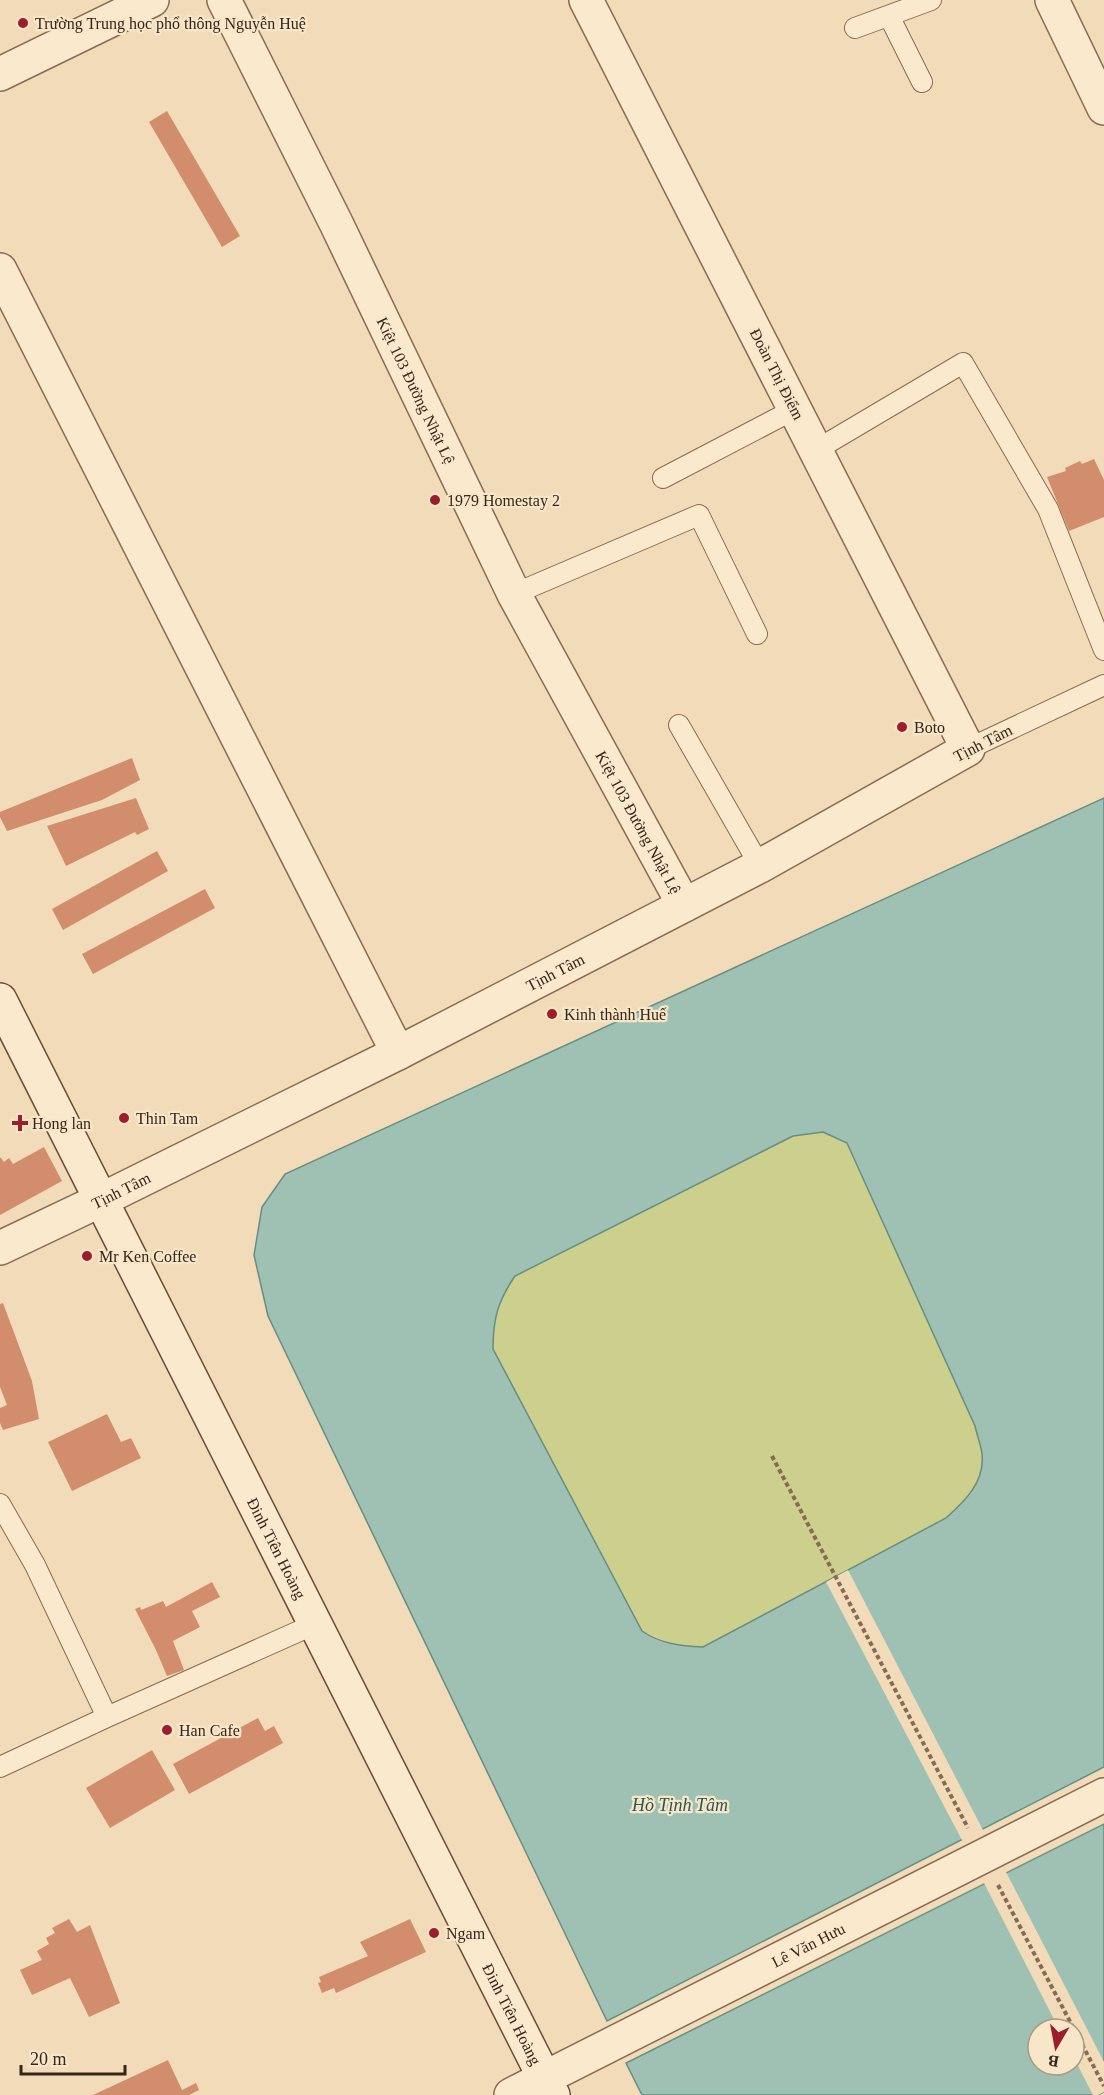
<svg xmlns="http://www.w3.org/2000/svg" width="1104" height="2095" font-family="Georgia,serif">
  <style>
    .green { fill: #cdcf8d }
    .water { fill: #9fc1b3; stroke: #668e81; stroke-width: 1.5; fill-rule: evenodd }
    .pier { fill: #f1dbb9 }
    .building { fill: #d28e6c }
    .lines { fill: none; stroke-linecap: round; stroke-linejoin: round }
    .service-casing { stroke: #886b53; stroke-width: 22 }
    .minor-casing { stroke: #886b53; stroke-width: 36 }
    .tertiary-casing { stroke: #886b53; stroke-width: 36 }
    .secondary-casing { stroke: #694c37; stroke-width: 36 }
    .path { stroke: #886b53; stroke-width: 4; stroke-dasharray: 4.5 3; stroke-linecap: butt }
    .service { stroke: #fbe9cd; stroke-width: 20 }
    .minor { stroke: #fbe9cd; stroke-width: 33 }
    .tertiary { stroke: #fbe9cd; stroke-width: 33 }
    .secondary { stroke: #fbe9cd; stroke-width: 33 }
    .poi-dot { fill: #9b1f2b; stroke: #f8e6c9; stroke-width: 2 }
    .labels { text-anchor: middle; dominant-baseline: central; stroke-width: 4.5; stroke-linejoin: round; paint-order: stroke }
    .poi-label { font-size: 16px; fill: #362519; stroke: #f8e6c9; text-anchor: start }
    .street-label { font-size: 16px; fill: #362519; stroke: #f8e6c9 }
    .water-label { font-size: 18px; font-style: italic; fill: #275750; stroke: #f8e6c9 }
  </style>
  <rect width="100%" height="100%" fill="#f1dbb9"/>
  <path class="green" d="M823 1132 847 1142 975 1426C977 1435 981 1445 982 1454 985 1482 965 1501 946 1518L703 1647 675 1646 642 1631 493 1349C493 1318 498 1301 515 1276L793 1136Z"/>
  <path class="water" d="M1104 798V1767L607 2021 268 1316 254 1255 262 1207 285 1174ZM823 1132 847 1143 975 1426C977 1435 981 1445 982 1454 985 1482 965 1501 946 1518L703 1647C681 1646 661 1644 642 1631L493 1349C493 1318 498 1301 515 1276L793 1136Z
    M1104 1824V2092L1098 2095H642L626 2063ZM1038 2029H1074V2065H1038Z"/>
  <path class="pier" d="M848 1570 984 1832 963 1842 826 1582Z
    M1005 1870 1104 2062V2092L1098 2095H1093L1074 2058V2029H1059L983 1881Z"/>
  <path class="building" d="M167 111 240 236 222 247 149 122Z
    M1094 459 1104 480V517L1069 531 1047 477 1066 471 1065 468 1080 461 1082 464Z
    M132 758 140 780 102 800 7 831 0 817V812Z
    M136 798 149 829 137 835 135 832 66 866 47 826Z
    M157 851 168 871 63 930 52 909Z
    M205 889 215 908 93 974 82 954Z
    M44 1147 62 1181 0 1215V1157L4 1162 9 1158 13 1164Z
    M3 1303 32 1381 39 1419 3 1430 0 1423V1408L7 1405 0 1387V1304Z
    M107 1414 121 1442 131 1438 141 1458 72 1491 48 1442Z
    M212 1582 220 1597 192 1611 200 1627 173 1641 184 1670 167 1676 156 1650 135 1609 140 1607 141 1610 163 1601 166 1607Z
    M258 1718 265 1731 274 1726 283 1743 189 1794 173 1764Z
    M152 1750 175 1790 110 1828 86 1788Z
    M69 1919 77 1932 90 1925 120 2003 89 2017 70 1978 32 1995 20 1970 42 1960 37 1951 49 1944 46 1938 55 1933 52 1928Z
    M410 1919 426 1952 336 1993 334 1988 322 1993 318 1983 321 1982 319 1977 368 1956 360 1942Z
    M168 2060 182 2090 196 2083 199 2090 189 2095H93Z"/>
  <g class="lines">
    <defs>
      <path id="service" d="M889 16 922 82
        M855 28 931 0
        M816 450 963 363 1048 509 1104 650
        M663 478 795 409
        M514 594 699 515 757 634
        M679 725 760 866
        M968 749 1104 685
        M0 1504 35 1565 107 1717
        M0 1767 107 1717 315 1624"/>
      <g id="minor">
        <path id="s1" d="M224 0 336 223 514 594 684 905"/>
        <path d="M1052 0 1104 108"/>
        <path d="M0 270 398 1053"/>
        <path id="s2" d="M0 1248 101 1200 398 1053 760 866 968 749 586 0"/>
        <path id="s3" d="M511 2095 1104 1795"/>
      </g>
      <path id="tertiary" d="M0 74 152 0"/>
      <g id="secondary">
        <path id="s4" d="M0 1000 553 2095"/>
      </g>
    </defs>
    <use href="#service" class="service-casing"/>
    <use href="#minor" class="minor-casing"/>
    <use href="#tertiary" class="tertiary-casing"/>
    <use href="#secondary" class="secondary-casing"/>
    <path class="path" d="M772 1456 968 1828
      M998 1885 1104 2086"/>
    <use href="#service" class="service"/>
    <use href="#minor" class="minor"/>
    <use href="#tertiary" class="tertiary"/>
    <use href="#secondary" class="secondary"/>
  </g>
  <g class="poi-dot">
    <circle cx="23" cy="23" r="6"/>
    <circle cx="435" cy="500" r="6"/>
    <circle cx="902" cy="727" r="6"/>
    <circle cx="552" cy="1014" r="6"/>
    <circle cx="124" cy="1118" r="6"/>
    <path d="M17 1114h6v6h6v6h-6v6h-6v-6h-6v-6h6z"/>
    <circle cx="87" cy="1256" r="6"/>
    <circle cx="167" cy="1730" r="6"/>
    <circle cx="434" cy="1933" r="6"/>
  </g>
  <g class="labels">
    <g class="poi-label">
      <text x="35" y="23">Trường Trung học phổ thông Nguyễn Huệ</text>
      <text x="447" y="500">1979 Homestay 2</text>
      <text x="914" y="727">Boto</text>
      <text x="564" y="1014">Kinh thành Huế</text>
      <text x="136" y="1118">Thin Tam</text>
      <text x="32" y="1123">Hong lan</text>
      <text x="99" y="1256">Mr Ken Coffee</text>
      <text x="179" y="1730">Han Cafe</text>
      <text x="446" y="1933">Ngam</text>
    </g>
    <g class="street-label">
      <text transform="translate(777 374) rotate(63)">Đoàn Thị Điểm</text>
      <text stroke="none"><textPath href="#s1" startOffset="435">Kiệt 103 Đường Nhật Lệ</textPath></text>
      <text transform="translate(983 743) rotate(-27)">Tịnh Tâm</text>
      <text stroke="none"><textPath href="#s1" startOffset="921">Kiệt 103 Đường Nhật Lệ</textPath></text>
      <text stroke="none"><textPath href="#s2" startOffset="620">Tịnh Tâm</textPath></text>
      <text stroke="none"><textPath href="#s2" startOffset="134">Tịnh Tâm</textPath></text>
      <text stroke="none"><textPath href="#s4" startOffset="614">Đinh Tiên Hoàng</textPath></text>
      <text stroke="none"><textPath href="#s3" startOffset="333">Lê Văn Hưu</textPath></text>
      <text stroke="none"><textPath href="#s4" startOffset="1136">Đinh Tiên Hoàng</textPath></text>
    </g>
    <g class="water-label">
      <text x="680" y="1805">Hồ Tịnh Tâm</text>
    </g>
  </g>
  <g transform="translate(1056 2047) rotate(190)"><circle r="28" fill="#f8e6c9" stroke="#aa9983" stroke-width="1.5"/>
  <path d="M0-4.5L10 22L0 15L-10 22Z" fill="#9b1f2b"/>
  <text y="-9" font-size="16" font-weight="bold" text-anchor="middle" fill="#362519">B</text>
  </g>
  <path d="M21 2065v9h104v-9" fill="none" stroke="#362519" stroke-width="3"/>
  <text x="30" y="2065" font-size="18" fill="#362519" stroke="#f8e6c9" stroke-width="4.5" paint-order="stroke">20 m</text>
</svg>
